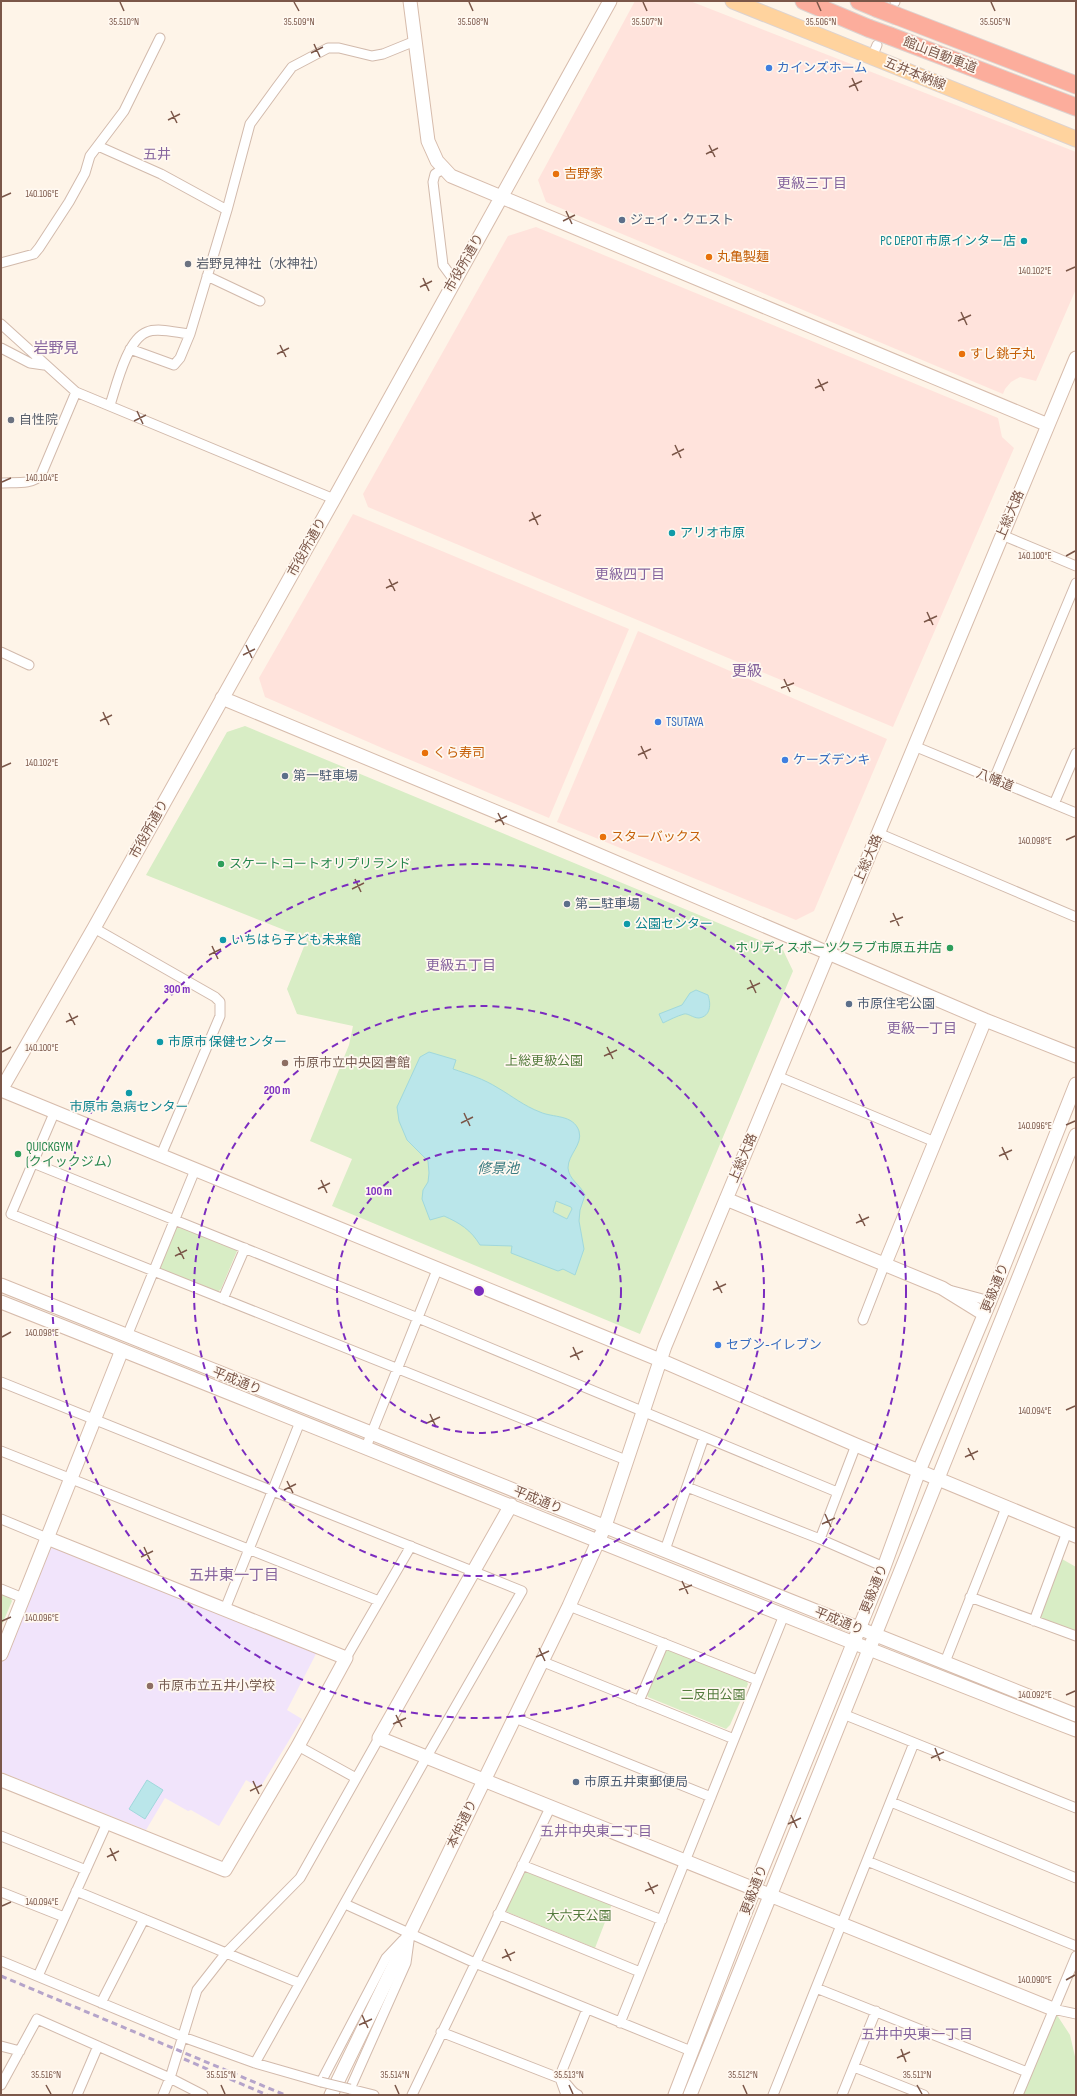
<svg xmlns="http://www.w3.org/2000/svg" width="1077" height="2096" font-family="'Sofia Sans Condensed','Noto Sans JP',sans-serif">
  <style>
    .commercial { fill: #ffe3dc }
    .education { fill: #f1e4fb }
    .green { fill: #d8edc5 }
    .water { fill: #bae6ea; stroke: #a0d8dc; fill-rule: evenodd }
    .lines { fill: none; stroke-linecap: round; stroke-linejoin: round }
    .street-casing { stroke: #d2baac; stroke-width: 11 }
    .secondary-casing { stroke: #d7bcac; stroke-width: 15 }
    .primary-casing { stroke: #ddd3d0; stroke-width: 17 }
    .highway-casing { stroke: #ddd3d0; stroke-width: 19 }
    .street { stroke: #fff; stroke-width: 9 }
    .secondary { stroke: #fff; stroke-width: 13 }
    .primary { stroke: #ffd39e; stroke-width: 15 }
    .highway { stroke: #fcad9c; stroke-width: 17 }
    .rail { stroke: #b5a4ca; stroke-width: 3; stroke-dasharray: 6 4; stroke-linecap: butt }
    .street-bridge-casing { stroke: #d2baac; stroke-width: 11; stroke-linecap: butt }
    .highway-bridge-casing { stroke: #ddd3d0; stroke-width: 19; stroke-linecap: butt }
    .street-bridge { stroke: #fff; stroke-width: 9 }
    .highway-bridge { stroke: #fcad9c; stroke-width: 17 }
    .ticks { fill: none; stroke: #7b5749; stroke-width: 1.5 }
    .ring { fill: none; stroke: #7b2cbf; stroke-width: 2; stroke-dasharray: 7 5 }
    .shop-dot { fill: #3f7fe0; stroke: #fff8f0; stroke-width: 1.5 }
    .food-dot { fill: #e8710a; stroke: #fff8f0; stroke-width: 1.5 }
    .service-dot { fill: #5c6f8a; stroke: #fff8f0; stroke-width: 1.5 }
    .culture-dot { fill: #0f9aa8; stroke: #fff8f0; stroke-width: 1.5 }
    .worship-dot { fill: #6b7280; stroke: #fff8f0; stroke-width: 1.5 }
    .leisure-dot { fill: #2e9e5b; stroke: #fff8f0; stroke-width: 1.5 }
    .education-dot { fill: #8d6e63; stroke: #fff8f0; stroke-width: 1.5 }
    .labels { text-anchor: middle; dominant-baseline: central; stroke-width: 3.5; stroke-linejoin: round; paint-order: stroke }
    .street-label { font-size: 13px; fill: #7b5749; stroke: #fff8f0 }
    .shop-label { font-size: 13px; fill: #366cbe; stroke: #fff8f0; text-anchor: start }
    .food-label { font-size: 13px; fill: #c56008; stroke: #fff8f0; text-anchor: start }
    .service-label { font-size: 13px; fill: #4e5e75; stroke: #fff8f0; text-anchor: start }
    .culture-label { font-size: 13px; fill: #0d838f; stroke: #fff8f0; text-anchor: start }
    .worship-label { font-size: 13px; fill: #5b616d; stroke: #fff8f0; text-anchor: start }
    .leisure-label { font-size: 13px; fill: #27864d; stroke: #fff8f0; text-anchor: start }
    .park-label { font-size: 13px; fill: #547b3d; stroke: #fff8f0 }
    .education-label { font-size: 13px; fill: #785e54; stroke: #fff8f0; text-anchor: start }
    .neighbourhood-label { font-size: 14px; fill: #86659e; stroke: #fff8f0 }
    .water-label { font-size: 14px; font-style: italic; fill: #3b7b81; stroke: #fff8f0 }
    .quarter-label { font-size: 15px; fill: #86659e; stroke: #fff8f0 }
    .ticks-label { font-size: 10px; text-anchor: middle; fill: #7b5749; stroke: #fff8f0; stroke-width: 3.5; stroke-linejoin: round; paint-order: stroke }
    .centre { fill: #7b2cbf; stroke: #fff8f0; stroke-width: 2 }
    .ring-label { font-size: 12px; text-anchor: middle; font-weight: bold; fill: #7b2cbf; stroke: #fff8f0; stroke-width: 3.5; stroke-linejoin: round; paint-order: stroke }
  </style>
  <rect width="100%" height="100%" fill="#fef4e8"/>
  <path class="commercial" d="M635 1H690L1076 152V289L1036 381 1020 377 1011 382 1005 389 1003 394 546 202 538 180Z
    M536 227 998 418 1002 437 1014 448 893 727 368 507 363 494 508 236Z
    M353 514 629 629 549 818 389 751 265 697 259 678Z
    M638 631 887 739 814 911 796 920 557 822Z"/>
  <path class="education" d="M54 1545 317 1652 287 1710 302 1719 260 1788 246 1780 219 1826 191 1810 188 1811 165 1798 146 1830 1 1772V1662L45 1550Z"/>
  <path class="green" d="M245 726 783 950 793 971 640 1334 332 1206 352 1159 310 1141 349 1045 353 1026 297 1014 287 989 307 939 146 875 227 732Z
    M181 1225 236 1248 237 1251 221 1289 217 1293 160 1271 159 1267 175 1228Z
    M1062 1559 1076 1567V1636L1034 1621Z
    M1 1594 10 1597 12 1601 1 1627Z
    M668 1648 746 1679 748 1684 730 1725 726 1729 648 1697 646 1692 664 1650Z
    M524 1871 612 1904 595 1948 505 1911Z
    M1053 2009 1070 2035 1076 2061V2095H1018Z"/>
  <path class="water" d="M696 990 708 995C711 1004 711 1016 699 1018 693 1018 688 1013 684 1014 677 1016 669 1020 663 1023L659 1014 682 1005 690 993Z
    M429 1052 456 1060 453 1069C468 1074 484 1079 498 1088 512 1096 524 1106 540 1112 553 1118 573 1114 579 1131 583 1145 568 1154 568 1168 569 1180 580 1184 585 1195L580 1210 579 1221 584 1249 575 1275 563 1269 558 1271 511 1253 512 1246 480 1245C471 1230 460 1223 444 1216L430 1220 422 1199 423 1190 428 1182 429 1173 428 1161 407 1140 399 1121 397 1107 420 1057ZM556 1201 571 1207 572 1209 567 1219 553 1212Z
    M147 1780 163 1790 145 1819 129 1809Z"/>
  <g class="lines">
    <defs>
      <path id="street" d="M895 2V1
        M872 57 877 45
        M98 146 161 174 227 210
        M443 169 435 174 433 182 443 265 454 280
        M1 263 34 254 39 248 69 202 85 173 90 156 124 111 160 38
        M207 276 260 301
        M1 324 76 392 334 499
        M1 348 30 363 44 365
        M130 349 174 365 180 358 190 334
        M110 405C116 387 127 339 147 332 158 327 178 333 190 334L227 210 250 124 277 87 292 67 328 48H339L372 56 383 54 415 41
        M1 483C14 482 32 485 41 475L76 392
        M1002 535 1076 566
        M1 652 29 665
        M914 746 1076 813
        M994 779 1076 583
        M1054 804 1076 753
        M878 833 1076 917
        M94 928 215 997 220 1002V1016L161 1155
        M777 1076 935 1142
        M55 1111 11 1214 626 1460
        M33 1163 418 1318 837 1492
        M949 1290 990 1301
        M223 1299 245 1248
        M863 1320 884 1266
        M127 1336 195 1170
        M1 1382 522 1591 426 1758 255 2063
        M366 1447 437 1270
        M1 1451 379 1601
        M687 1487 820 1539 884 1567
        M1 1519 47 1538
        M820 1539 856 1445
        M665 1550 704 1437
        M1 1589 23 1598
        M970 1597 1076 1636
        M569 1606 757 1680
        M225 1609 300 1422
        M1034 1621 1067 1532
        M346 1658 411 1546
        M541 1661 734 1739
        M945 1662 1006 1508
        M639 1701 664 1643
        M843 1714 1076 1808
        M515 1718 711 1797
        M298 1746 356 1778
        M891 1802 1076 1878
        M1 1836 86 1870
        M867 1861 1076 1946
        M522 1865 662 1920
        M76 1891 299 1983
        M1 1892 64 1917
        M345 1904 475 1963 691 2051
        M498 1914 640 1972
        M1 1961 183 2037 255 2063 321 2082 386 1958 403 1940
        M38 1976 107 1823
        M816 1988 1027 2072
        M101 2003 144 1919
        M1053 2009 1076 2014
        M620 2023 784 1615
        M441 2032 559 2078C568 2082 570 2092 578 2095
        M1 2046 20 2051
        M854 2067 924 2095
        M559 2078 587 2009
        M561 2081 566 2095
        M1 2085 37 2019 170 2078 203 2095
        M77 2095 98 2046
        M163 2095 170 2078 197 1990 226 1953 300 1878 379 1738
        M374 2095 350 2089 406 1963 409 1941
        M412 2095 550 1808
        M773 2095 914 1743
        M842 2095 876 2011
        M1018 2095 1076 1956"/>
      <path id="secondary" d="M410 1 428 141 437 161 451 176 1048 425
        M222 698 552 835 985 1020 1076 1056
        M1 1090 94 928 334 499 610 1
        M1 1090 660 1360 856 1445 1076 1536
        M726 1199 942 1288 984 1314
        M884 1266 985 1020
        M1 1285 1076 1715
        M1 1302C360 1444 716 1591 1076 1730
        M511 1505 379 1738 1053 2009
        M1 1654 122 1350
        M1 1780 225 1870 298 1746 346 1658 47 1538
        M331 2095 569 1606 605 1526 665 1346 1076 358
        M675 2095 761 1872 884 1567 919 1471 990 1301 1076 1084
        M690 2095 1076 1135"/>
      <path id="primary" d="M733 1 1076 139"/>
      <path id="highway" d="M804 1 868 28
        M859 1 876 8
        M897 16 1076 85
        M890 36 1076 107"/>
    </defs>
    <use href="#street" class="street-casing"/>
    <use href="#secondary" class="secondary-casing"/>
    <use href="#primary" class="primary-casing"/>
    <use href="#highway" class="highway-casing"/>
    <use href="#street" class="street"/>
    <use href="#secondary" class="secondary"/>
    <use href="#primary" class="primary"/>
    <use href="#highway" class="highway"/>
    <path class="rail" d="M1 1976 285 2095
      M184 2059 267 2095"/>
    <defs>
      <path id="street-bridge" d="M321 2082 350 2089"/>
      <path id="highway-bridge" d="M876 8 897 16
        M868 28 890 36"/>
    </defs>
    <use href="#street-bridge" class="street-bridge-casing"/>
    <use href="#highway-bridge" class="highway-bridge-casing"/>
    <use href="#street-bridge" class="street-bridge"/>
    <use href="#highway-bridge" class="highway-bridge"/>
  </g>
  <path class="ticks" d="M120 2 124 11M294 2 299 11M469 2 473 11M643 2 647 11M817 2 821 11M991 2 995 11M314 44 320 57M311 53 323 47M852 78 858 91M849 87 862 81M171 111 177 123M168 120 180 114M709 145 715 157M706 154 718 148M2 197 11 193M566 211 572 224M563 221 575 215M1066 271 1075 267M423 278 429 291M420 287 432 281M961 312 967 325M958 321 971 315M280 345 286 357M277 354 289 348M818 379 824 391M815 388 828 382M137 411 143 424M134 421 146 415M675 445 681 458M672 455 684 449M2 482 11 478M532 512 538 525M529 521 541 515M1066 556 1075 551M389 579 395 591M386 588 398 582M927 612 933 625M924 622 937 616M246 645 252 658M243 655 255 649M784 679 790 692M781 688 794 683M103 712 109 725M100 721 112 715M641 746 647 759M638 755 651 749M2 767 11 763M498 813 504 825M495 822 507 816M1066 840 1075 836M355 879 361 892M352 889 364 883M893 913 899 926M890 922 903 917M212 946 218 959M209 955 221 949M750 980 756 993M747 989 760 983M69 1013 75 1025M66 1022 78 1016M607 1047 613 1059M2 1052 11 1047M604 1056 617 1050M464 1113 470 1126M461 1123 473 1117M1066 1125 1075 1121M1002 1147 1008 1160M999 1156 1012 1150M321 1180 327 1193M318 1189 330 1183M859 1214 865 1226M856 1223 869 1217M178 1247 184 1259M175 1256 187 1250M716 1281 722 1293M713 1290 726 1284M2 1337 11 1332M573 1347 579 1360M570 1357 583 1351M1066 1410 1075 1406M430 1414 436 1427M427 1423 440 1417M968 1448 974 1460M965 1457 978 1451M287 1481 293 1493M284 1490 296 1484M825 1514 831 1527M822 1524 835 1518M144 1547 150 1560M141 1557 153 1551M682 1581 688 1594M679 1590 692 1585M2 1621 11 1617M539 1648 545 1661M536 1657 549 1651M1066 1695 1075 1691M396 1715 402 1727M393 1724 406 1718M935 1748 940 1761M931 1758 944 1752M253 1781 259 1794M250 1791 262 1785M791 1815 797 1828M788 1824 801 1818M110 1848 116 1861M107 1857 119 1851M648 1882 654 1894M645 1891 658 1885M2 1906 11 1902M505 1949 511 1961M502 1958 515 1952M1066 1980 1075 1975M362 2015 368 2028M359 2025 372 2019M901 2049 906 2062M897 2058 910 2052M46 2085 51 2094M221 2085 225 2094M395 2085 399 2094M569 2085 573 2094M743 2085 747 2094M917 2085 922 2094"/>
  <g class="ring">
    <circle cx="479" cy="1291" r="142"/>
    <circle cx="479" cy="1291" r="285"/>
    <circle cx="479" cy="1291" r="427"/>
  </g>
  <g class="shop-dot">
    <circle cx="769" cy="68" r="4"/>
    <circle cx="658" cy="722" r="4"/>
    <circle cx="785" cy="760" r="4"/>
    <circle cx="718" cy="1345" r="4"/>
  </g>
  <g class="food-dot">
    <circle cx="556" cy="174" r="4"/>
    <circle cx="709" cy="257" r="4"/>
    <circle cx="962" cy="354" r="4"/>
    <circle cx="425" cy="753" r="4"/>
    <circle cx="603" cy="837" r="4"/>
  </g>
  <g class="service-dot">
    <circle cx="622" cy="220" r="4"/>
    <circle cx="285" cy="776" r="4"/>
    <circle cx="567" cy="904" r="4"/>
    <circle cx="849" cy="1004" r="4"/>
    <circle cx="576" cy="1782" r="4"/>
  </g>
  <g class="culture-dot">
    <circle cx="1024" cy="241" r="4"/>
    <circle cx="672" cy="533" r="4"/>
    <circle cx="627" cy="924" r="4"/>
    <circle cx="223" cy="940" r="4"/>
    <circle cx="160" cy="1042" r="4"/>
    <circle cx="129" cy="1093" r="4"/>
  </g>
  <g class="worship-dot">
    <circle cx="188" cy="264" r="4"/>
    <circle cx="11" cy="420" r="4"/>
  </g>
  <g class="leisure-dot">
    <circle cx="221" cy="864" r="4"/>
    <circle cx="950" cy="948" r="4"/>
    <circle cx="18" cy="1154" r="4"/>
  </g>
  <g class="education-dot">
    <circle cx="285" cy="1063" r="4"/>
    <circle cx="150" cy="1686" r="4"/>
  </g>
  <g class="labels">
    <g class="street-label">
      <text transform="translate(940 55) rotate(21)">館山自動車道</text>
      <text transform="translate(915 74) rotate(22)">五井本納線</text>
      <text transform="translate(464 263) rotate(-60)">市役所通り</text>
      <text transform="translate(1010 515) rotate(-67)">上総大路</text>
      <text transform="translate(307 547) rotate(-61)">市役所通り</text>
      <text transform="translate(995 780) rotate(22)">八幡道</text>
      <text transform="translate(149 829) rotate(-61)">市役所通り</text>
      <text transform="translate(868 859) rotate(-67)">上総大路</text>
      <text transform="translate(743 1158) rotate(-67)">上総大路</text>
      <text transform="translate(995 1288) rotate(-68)">更級通り</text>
      <text transform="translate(237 1381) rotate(22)">平成通り</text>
      <text transform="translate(538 1500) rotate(22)">平成通り</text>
      <text transform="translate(874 1589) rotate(-68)">更級通り</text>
      <text transform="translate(839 1621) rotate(22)">平成通り</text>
      <text transform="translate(462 1824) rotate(-64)">本仲通り</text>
      <text transform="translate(754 1890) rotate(-69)">更級通り</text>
    </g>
    <g class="shop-label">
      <text x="777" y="68">カインズホーム</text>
      <text x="666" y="722">TSUTAYA</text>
      <text x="793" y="760">ケーズデンキ</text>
      <text x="726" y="1345">セブン-イレブン</text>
    </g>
    <g class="food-label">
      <text x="564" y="174">吉野家</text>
      <text x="717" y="257">丸亀製麺</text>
      <text x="970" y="354">すし銚子丸</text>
      <text x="433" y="753">くら寿司</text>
      <text x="611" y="837">スターバックス</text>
    </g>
    <g class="service-label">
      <text x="630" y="220">ジェイ・クエスト</text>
      <text x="293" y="776">第一駐車場</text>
      <text x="575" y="904">第二駐車場</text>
      <text x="857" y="1004">市原住宅公園</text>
      <text x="584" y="1782">市原五井東郵便局</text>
    </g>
    <g class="culture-label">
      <text x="1016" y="241" text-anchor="end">PC DEPOT 市原インター店</text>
      <text x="680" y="533">アリオ市原</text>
      <text x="635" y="924">公園センター</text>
      <text x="231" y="940">いちはら子ども未来館</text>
      <text x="168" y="1042">市原市 保健センター</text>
      <text x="129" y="1107" text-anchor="middle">市原市 急病センター</text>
    </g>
    <g class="worship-label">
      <text x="196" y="264">岩野見神社（水神社）</text>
      <text x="19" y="420">自性院</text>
    </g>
    <g class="leisure-label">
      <text x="229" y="864">スケートコートオリプリランド</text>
      <text x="942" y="948" text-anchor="end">ホリディスポーツクラブ市原五井店</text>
      <text x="26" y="1147">QUICKGYM<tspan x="26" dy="15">(クイックジム）</tspan></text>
    </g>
    <g class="park-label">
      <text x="544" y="1061">上総更級公園</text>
      <text x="713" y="1695">二反田公園</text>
      <text x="579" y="1916">大六天公園</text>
    </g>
    <g class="education-label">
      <text x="293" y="1063">市原市立中央図書館</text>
      <text x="158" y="1686">市原市立五井小学校</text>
    </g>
    <g class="neighbourhood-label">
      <text x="157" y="154">五井</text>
      <text x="812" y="183">更級三丁目</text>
      <text x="630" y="574">更級四丁目</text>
      <text x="461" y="965">更級五丁目</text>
      <text x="922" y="1028">更級一丁目</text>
      <text x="596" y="1831">五井中央東二丁目</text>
      <text x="917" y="2034">五井中央東一丁目</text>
    </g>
    <g class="water-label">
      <text x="498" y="1168">修景池</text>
    </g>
    <g class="quarter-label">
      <text x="56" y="348">岩野見</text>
      <text x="747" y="671">更級</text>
      <text x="234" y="1575">五井東一丁目</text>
    </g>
  </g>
  <g class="ticks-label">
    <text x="124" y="25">35.510°N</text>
    <text x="647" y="25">35.507°N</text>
    <text x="821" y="25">35.506°N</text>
    <text x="299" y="25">35.509°N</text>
    <text x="473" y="25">35.508°N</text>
    <text x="995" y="25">35.505°N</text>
    <text x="42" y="197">140.106°E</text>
    <text x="1035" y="274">140.102°E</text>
    <text x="42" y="481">140.104°E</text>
    <text x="1035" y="559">140.100°E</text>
    <text x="42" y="766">140.102°E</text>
    <text x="1035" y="844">140.098°E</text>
    <text x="42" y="1051">140.100°E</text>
    <text x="1035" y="1129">140.096°E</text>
    <text x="42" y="1336">140.098°E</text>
    <text x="1035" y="1414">140.094°E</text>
    <text x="42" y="1621">140.096°E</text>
    <text x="1035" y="1698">140.092°E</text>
    <text x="42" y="1905">140.094°E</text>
    <text x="1035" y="1983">140.090°E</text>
    <text x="46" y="2078">35.516°N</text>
    <text x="221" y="2078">35.515°N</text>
    <text x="395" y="2078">35.514°N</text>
    <text x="569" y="2078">35.513°N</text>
    <text x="743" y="2078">35.512°N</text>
    <text x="917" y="2078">35.511°N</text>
  </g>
  <circle cx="479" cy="1291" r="6" class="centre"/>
  <g class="ring-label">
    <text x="177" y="993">300 m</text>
    <text x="277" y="1094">200 m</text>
    <text x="379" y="1195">100 m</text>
  </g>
  <rect width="1077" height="2096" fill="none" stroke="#7b5749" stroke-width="4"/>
</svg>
